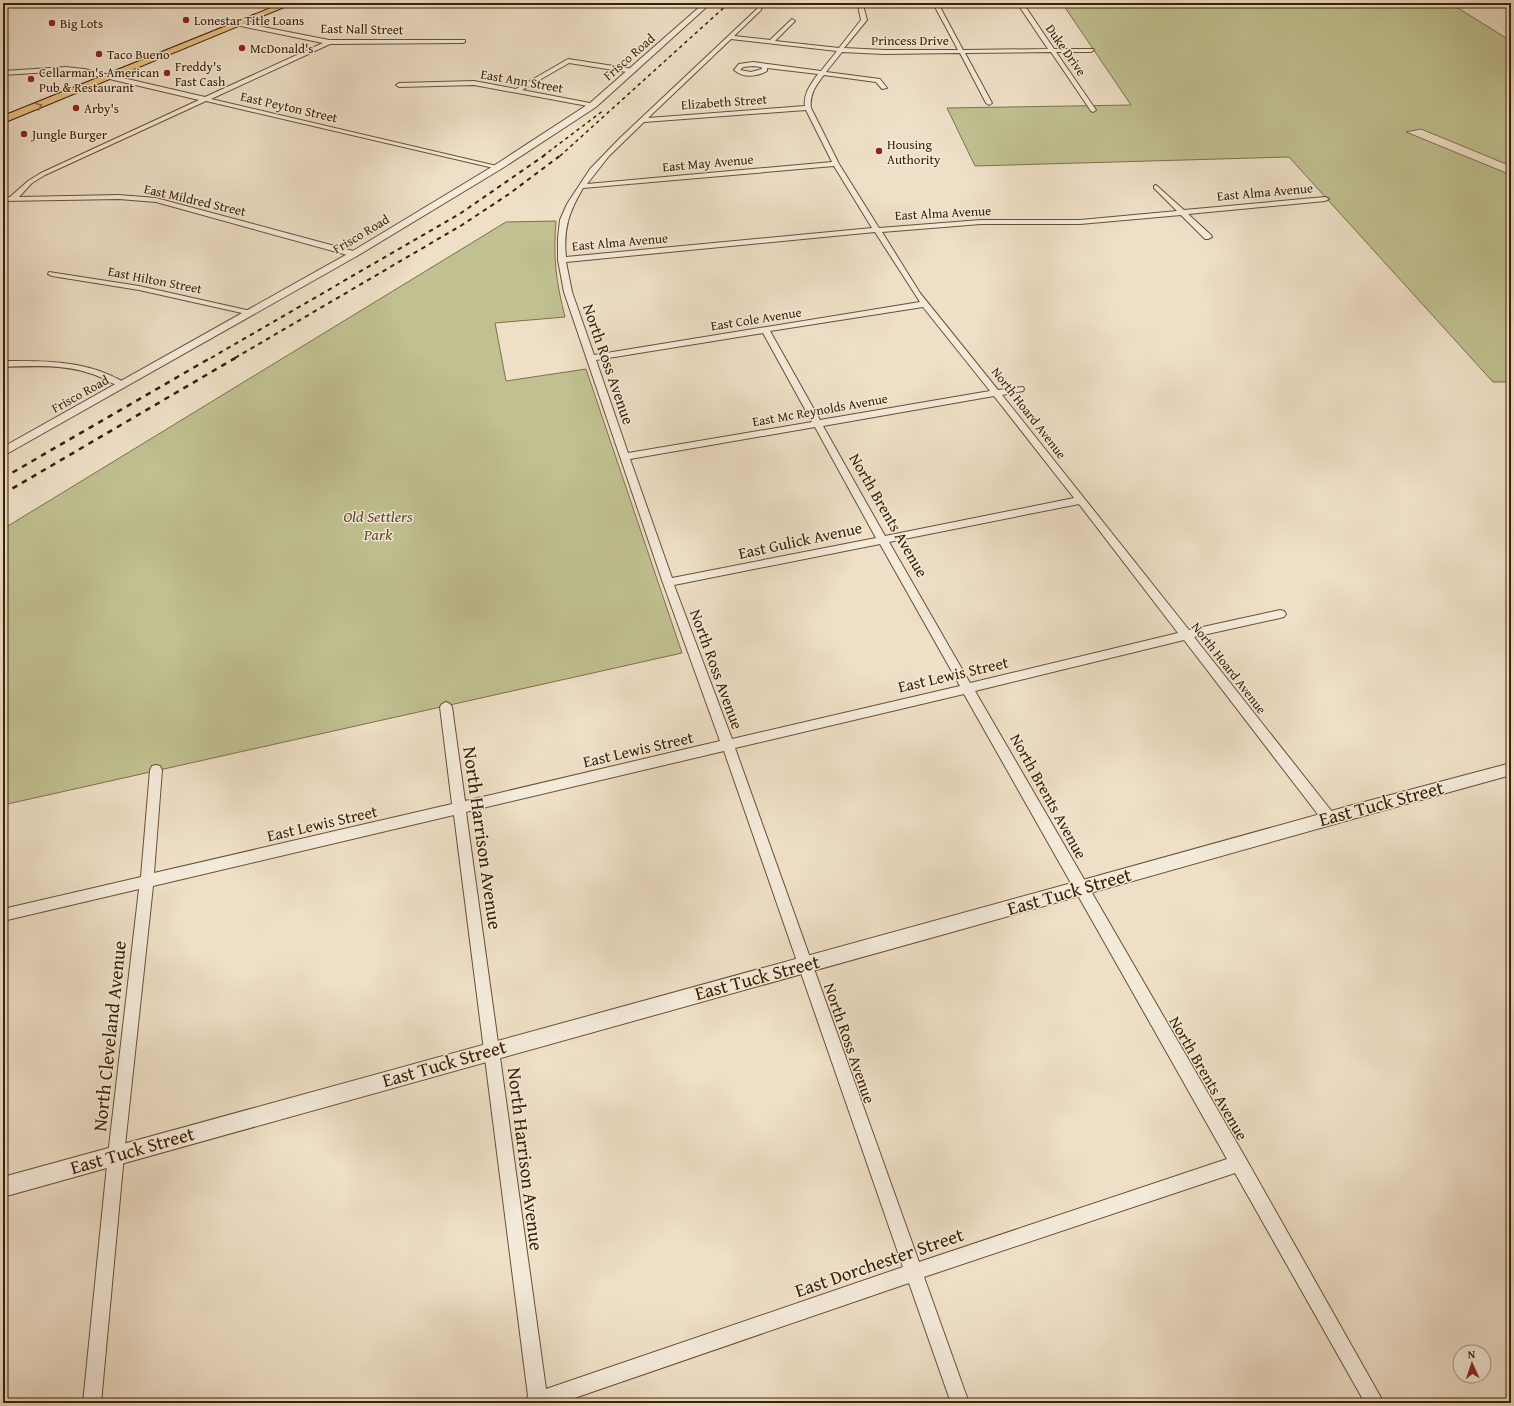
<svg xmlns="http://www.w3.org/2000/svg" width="1514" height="1406" font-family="'Gentium Book Plus',serif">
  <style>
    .green { fill: #c0c090; stroke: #7e704a }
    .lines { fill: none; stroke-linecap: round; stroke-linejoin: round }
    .minor-casing { stroke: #685034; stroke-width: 2 }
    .tertiary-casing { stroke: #685034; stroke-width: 2 }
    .primary-casing { stroke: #3c2004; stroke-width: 2 }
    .minor { fill: #f4eada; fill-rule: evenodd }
    .tertiary { fill: #f4eada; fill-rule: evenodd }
    .primary { fill: #e7c083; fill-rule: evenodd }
    .rail-far2 { stroke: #3c2004; stroke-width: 1.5; stroke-dasharray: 3.5 3.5; stroke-linecap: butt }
    .rail-far1 { stroke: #3c2004; stroke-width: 2; stroke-dasharray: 4.5 4.5; stroke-linecap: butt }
    .rail { stroke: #3c2004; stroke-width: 2.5; stroke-dasharray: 5.5 5.5; stroke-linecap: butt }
    .oneway { stroke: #927044 }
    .poi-dot { fill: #8f2418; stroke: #f4eada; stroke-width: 1.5 }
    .labels { text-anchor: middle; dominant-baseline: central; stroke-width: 3; stroke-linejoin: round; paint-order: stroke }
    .far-poi-label { font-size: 13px; fill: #3c2004; stroke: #f4eada; text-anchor: start }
    .far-street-label { font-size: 13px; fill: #3c2004; stroke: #f4eada }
    .street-label { font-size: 16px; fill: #3c2004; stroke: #f4eada }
    .park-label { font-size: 16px; font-style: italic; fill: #5d4827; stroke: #f4eada }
    .near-street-label { font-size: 19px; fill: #3c2004; stroke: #f4eada }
  </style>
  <rect width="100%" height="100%" fill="#eedfc6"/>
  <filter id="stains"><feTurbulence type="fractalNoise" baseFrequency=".005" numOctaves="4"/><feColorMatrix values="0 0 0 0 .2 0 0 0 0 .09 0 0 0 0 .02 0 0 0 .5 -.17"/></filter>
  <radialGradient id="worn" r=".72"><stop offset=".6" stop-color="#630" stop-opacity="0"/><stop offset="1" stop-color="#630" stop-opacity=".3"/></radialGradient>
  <path class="green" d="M1062 3H1426L1458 8 1511 41V166L1421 129 1406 132 1511 175V382H1493L1289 157 975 166 947 108 1131 105Z
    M556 221C553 259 556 281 565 317L495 323 506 381 586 369 682 653 3 805V529L506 222Z"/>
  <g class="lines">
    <defs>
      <path id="minor" d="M721 3H966L963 5H939L963 50 1048 49 1017 3H1023L1054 49H1093L1094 50 1091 52H1056L1096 110 1093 112 1091 111 1051 52 965 53 992 103 989 105 986 103 960 53 884 54 842 52 826 72 880 79 887 88 882 89 876 82 824 75C816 85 809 95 811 108L839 164 879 228 981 220H1080L1177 211 1154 188V186L1156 185 1184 210 1325 197 1329 199 1325 201 1188 214 1211 235 1212 237 1208 239H1205L1181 215 1080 224H981L882 232 920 293 998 390 1023 387 1024 389 1023 391 1002 395 1189 630 1280 610 1284 611 1286 614 1284 617 1280 618 1194 637 1333 813 1335 817 1333 821 1328 822 1323 821 1184 640 975 691 1245 1157 1384 1403H1365L1235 1173 924 1277 969 1403H951L909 1283 560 1403H524L528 1396 454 815 153 886 124 1155 101 1403H83L108 1155 139 889 3 921V909L141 877 150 770 152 766 156 765 160 766 162 770 154 873 452 804 440 707 442 704 446 702 450 704 452 707 465 801 720 741 663 583 564 292 558 260V238L560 220 567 204 590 169 620 138 757 9V5H724ZM762 5H858L861 20 839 48 775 41 795 21 792 19 770 40 734 36 761 10ZM863 5H934L958 50H884L844 48 867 20ZM731 39 837 51 821 71 753 62 739 64 734 70C743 78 757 77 767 71V68L818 74C811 84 803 94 805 106L648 118ZM753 66 761 67 762 69 751 72 740 70 743 67ZM806 110 832 162 587 184 609 156 644 122ZM834 166 872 228 566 257C563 229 569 212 583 188ZM875 232 920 302 594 355 572 292 566 262ZM923 307 990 391 820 420 770 331ZM763 333 812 422 628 453 596 360ZM994 396 1074 498 885 536 823 426ZM815 427 876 538 672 578 630 459ZM1079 504 1178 633 970 683 889 542ZM880 544 960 686 732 739 674 585ZM964 694 1227 1159 919 1262 735 748ZM724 751 903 1267 546 1389 466 812Z
        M238 22 329 40H465V42L463 43 330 44 211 99 501 167 498 169 206 101 45 175 32 183 19 197 119 195 156 198 357 252V256H351L156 202 119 199 3 201V197H10L28 181 41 173 199 100 84 73 66 71 3 75V71L66 67 84 69 205 97 323 43 236 25 235 24Z
        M568 59 633 69 636 71 633 73 569 63 522 90 595 104V106L593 107 474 85 399 87 396 85 399 83 474 81 516 89Z
        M49 272 139 286 251 311 255 313 251 315 139 290 52 276 48 274Z
        M3 361C40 361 77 360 112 376 117 379 124 381 127 385L123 388 120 387C110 382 100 376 89 373 62 364 31 366 3 367Z"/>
      <path id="tertiary" d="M704 3H711L596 107 501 169 357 256 3 456V447L351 252 495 165 590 103Z
        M1511 763V775L1349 820 945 934 3 1197V1177L1079 881 1349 806Z"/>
      <path id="primary" d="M283 3H294L3 123V116Z"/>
    </defs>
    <use href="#minor" class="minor-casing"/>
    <use href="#tertiary" class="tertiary-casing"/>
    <use href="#primary" class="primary-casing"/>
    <use href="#minor" class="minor"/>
    <use href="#tertiary" class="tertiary"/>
    <use href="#primary" class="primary"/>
    <path class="rail-far2" d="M543 156 604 110
      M560 156 729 3"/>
    <path class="rail-far1" d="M211 358 461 213 545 155
      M235 358 462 225 509 194 561 155"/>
    <path class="rail" d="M3 478 212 357
      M3 494 237 357"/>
  </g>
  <defs><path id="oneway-chevron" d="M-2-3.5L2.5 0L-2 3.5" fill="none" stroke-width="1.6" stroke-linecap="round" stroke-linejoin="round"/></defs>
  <use class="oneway" href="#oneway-chevron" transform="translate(39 106) rotate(-22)"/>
  <g class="poi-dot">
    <circle cx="186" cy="20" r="4"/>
    <circle cx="52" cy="23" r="4"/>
    <circle cx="242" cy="48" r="4"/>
    <circle cx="99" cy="54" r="4"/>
    <circle cx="167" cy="73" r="4"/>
    <circle cx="31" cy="79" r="4"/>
    <circle cx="76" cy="108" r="4"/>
    <circle cx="24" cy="134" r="4"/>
    <circle cx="879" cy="151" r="4"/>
  </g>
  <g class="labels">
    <g class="far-poi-label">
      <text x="194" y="20">Lonestar Title Loans</text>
      <text x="60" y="23">Big Lots</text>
      <text x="250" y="48">McDonald's</text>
      <text x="107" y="54">Taco Bueno</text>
      <text x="175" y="66">Freddy's<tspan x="175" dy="15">Fast Cash</tspan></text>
      <text x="39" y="72">Cellarman's American<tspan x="39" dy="15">Pub &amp; Restaurant</tspan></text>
      <text x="84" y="108">Arby's</text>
      <text x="32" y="134">Jungle Burger</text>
      <text x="887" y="144">Housing<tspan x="887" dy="15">Authority</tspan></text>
    </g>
    <g class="far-street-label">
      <text transform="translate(362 29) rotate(1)">East Nall Street</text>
      <text x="910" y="40">Princess Drive</text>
      <text transform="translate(1066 50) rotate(55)">Duke Drive</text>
      <text transform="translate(629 57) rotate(-41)">Frisco Road</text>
      <text transform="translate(522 81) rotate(10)">East Ann Street</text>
      <text transform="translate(724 102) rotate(-4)">Elizabeth Street</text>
      <text transform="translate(289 107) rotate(13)">East Peyton Street</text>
      <text transform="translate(708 163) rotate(-5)">East May Avenue</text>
      <text transform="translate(1265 192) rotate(-5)">East Alma Avenue</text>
      <text transform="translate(195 200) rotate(13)">East Mildred Street</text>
      <text transform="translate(943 213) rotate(-3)">East Alma Avenue</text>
      <text transform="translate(361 234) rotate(-31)">Frisco Road</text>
      <text transform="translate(620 242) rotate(-5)">East Alma Avenue</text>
      <text transform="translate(155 280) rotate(11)">East Hilton Street</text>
      <text transform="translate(756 319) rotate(-9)">East Cole Avenue</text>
      <text transform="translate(80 394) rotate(-29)">Frisco Road</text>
      <text transform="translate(820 410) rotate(-10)">East Mc Reynolds Avenue</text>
      <text transform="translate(1029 413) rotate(52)">North Hoard Avenue</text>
      <text transform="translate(1229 668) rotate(52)">North Hoard Avenue</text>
    </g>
    <g class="street-label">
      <text transform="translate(609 364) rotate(71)">North Ross Avenue</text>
      <text transform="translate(889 515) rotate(60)">North Brents Avenue</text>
      <text transform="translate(800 540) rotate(-12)">East Gulick Avenue</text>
      <text transform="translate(717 669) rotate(70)">North Ross Avenue</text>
      <text transform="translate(953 674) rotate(-13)">East Lewis Street</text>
      <text transform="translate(638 749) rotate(-13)">East Lewis Street</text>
      <text transform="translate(1049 796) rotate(61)">North Brents Avenue</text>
      <text transform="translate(322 823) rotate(-13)">East Lewis Street</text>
      <text transform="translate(850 1043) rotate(71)">North Ross Avenue</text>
      <text transform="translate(1209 1078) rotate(60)">North Brents Avenue</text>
    </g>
    <g class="park-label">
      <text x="378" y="516">Old Settlers<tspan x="378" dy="18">Park</tspan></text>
    </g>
    <g class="near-street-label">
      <text transform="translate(1381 803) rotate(-15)">East Tuck Street</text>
      <text transform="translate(483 838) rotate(82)">North Harrison Avenue</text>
      <text transform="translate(1069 891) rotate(-16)">East Tuck Street</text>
      <text transform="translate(757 977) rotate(-15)">East Tuck Street</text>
      <text transform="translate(109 1036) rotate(-84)">North Cleveland Avenue</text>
      <text transform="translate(444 1063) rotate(-16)">East Tuck Street</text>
      <text transform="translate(132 1150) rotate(-16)">East Tuck Street</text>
      <text transform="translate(526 1159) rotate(83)">North Harrison Avenue</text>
      <text transform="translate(879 1262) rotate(-19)">East Dorchester Street</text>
    </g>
  </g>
  <rect width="1514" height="1406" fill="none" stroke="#eedfc6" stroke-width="16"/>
  <rect x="4" y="4" width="1506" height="1398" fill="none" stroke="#3c2004" stroke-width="2"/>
  <rect x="8" y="8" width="1498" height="1390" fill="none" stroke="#3c2004"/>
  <g transform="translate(1472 1364) rotate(357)"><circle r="19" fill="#f4eada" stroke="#aa9984"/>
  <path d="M0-3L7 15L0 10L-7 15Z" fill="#8f2418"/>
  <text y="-6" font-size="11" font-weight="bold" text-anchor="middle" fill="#3c2004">N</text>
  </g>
  <rect width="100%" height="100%" filter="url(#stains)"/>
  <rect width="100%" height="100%" fill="url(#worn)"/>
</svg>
